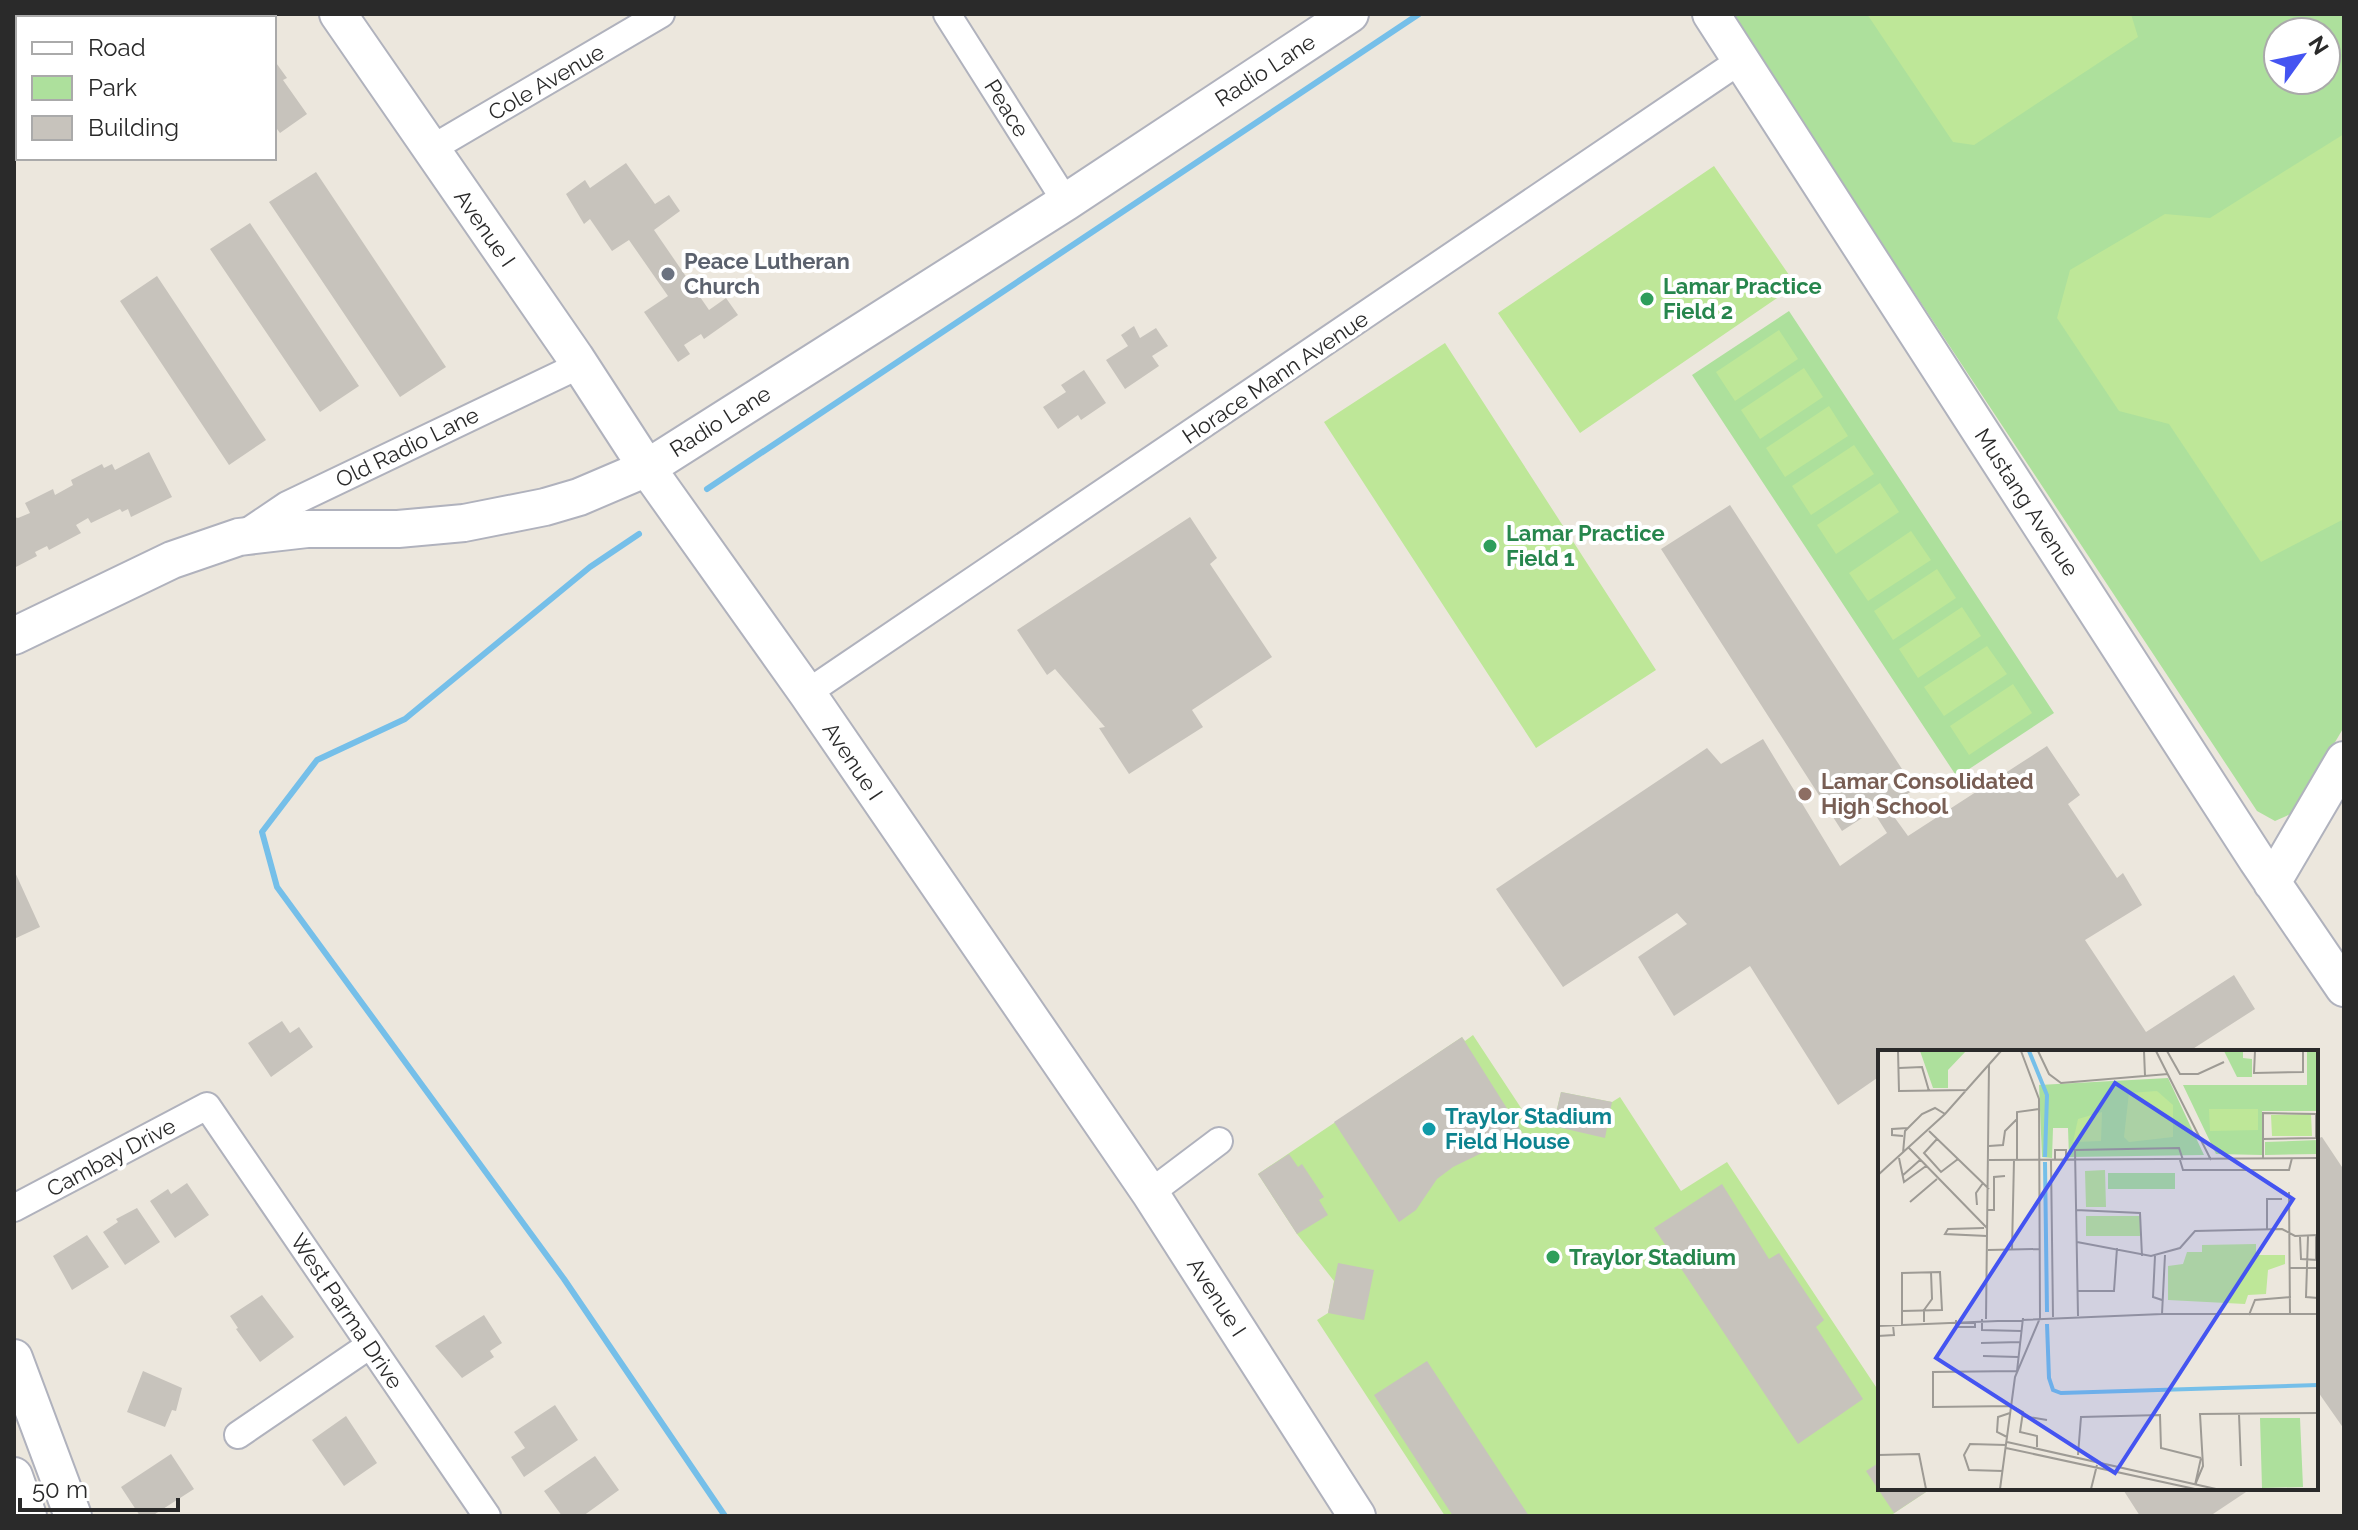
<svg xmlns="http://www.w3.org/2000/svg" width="2358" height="1530" font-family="Raleway,sans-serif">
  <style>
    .green { fill: #ade09c; fill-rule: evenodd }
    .pitch { fill: #bee798 }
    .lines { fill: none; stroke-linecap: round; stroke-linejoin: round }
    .stream { stroke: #75bfe9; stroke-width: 6 }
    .building { fill: #c7c3bc }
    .street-casing { stroke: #b0b2bd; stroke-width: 30 }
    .secondary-casing { stroke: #b0b2bd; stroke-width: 40 }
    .street { stroke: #fff; stroke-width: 26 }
    .secondary { stroke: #fff; stroke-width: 36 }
    .worship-dot { fill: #6b7280; stroke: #fff; stroke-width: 3 }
    .leisure-dot { fill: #2e9e5b; stroke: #fff; stroke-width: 3 }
    .education-dot { fill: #8d6e63; stroke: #fff; stroke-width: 3 }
    .culture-dot { fill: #0f9aa8; stroke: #fff; stroke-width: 3 }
    .labels { text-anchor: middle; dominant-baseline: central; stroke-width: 8; stroke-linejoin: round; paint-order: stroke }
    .street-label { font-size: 22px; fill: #2a2a2a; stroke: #fff }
    .worship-label { font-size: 22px; font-weight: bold; fill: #5b616d; stroke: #fff; text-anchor: start }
    .leisure-label { font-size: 22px; font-weight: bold; fill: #27864d; stroke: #fff; text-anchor: start }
    .education-label { font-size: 22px; font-weight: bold; fill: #785e54; stroke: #fff; text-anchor: start }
    .culture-label { font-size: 22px; font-weight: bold; fill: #0d838f; stroke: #fff; text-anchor: start }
    .inset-river { fill: none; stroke: #75bfe9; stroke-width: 4 }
    .inset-road { fill: none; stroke: #9e9b95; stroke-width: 2 }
    .view { fill: #4454f1; fill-opacity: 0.15; stroke: #4454f1; stroke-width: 4 }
    .inset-edge { fill: none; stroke: #2a2a2a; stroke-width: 4 }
  </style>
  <rect width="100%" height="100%" fill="#ece7dd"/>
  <path class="green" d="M1734 14H2344V727L2293 813 2275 821 2257 811 1732 17ZM2278 32H2326V80H2278Z
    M1789 311 2054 713 1957 777 1692 375Z"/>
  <path class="pitch" d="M1867 14H2131L2138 37 1974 145 1953 142Z
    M2344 134V519L2261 562 2169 424 2119 411 2057 318 2070 270 2165 214 2210 218Z
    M1714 166 1796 285 1580 433 1498 313Z
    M1779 330 1798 359 1735 401 1716 372Z
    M1445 343 1656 670 1536 748 1324 422Z
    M1804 368 1823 397 1760 439 1741 410Z
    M1829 406 1848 436 1785 477 1766 448Z
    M1854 445 1874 474 1811 515 1792 486Z
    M1880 483 1899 512 1836 554 1817 525Z
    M1911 531 1931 560 1868 601 1849 573Z
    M1937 569 1956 598 1893 640 1874 611Z
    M1962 607 1981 636 1918 678 1899 649Z
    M1987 646 2007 674 1944 716 1924 687Z
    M2013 684 2032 713 1969 755 1950 726Z
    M1473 1035 1533 1126 1539 1122 1553 1126 1561 1092 1612 1102 1620 1097 1681 1191 1727 1162 1880 1393V1488H1932L1890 1516H1445L1317 1320 1328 1313 1334 1281 1297 1234 1258 1174 1462 1037 1465 1041Z"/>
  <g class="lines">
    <path class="stream" d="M707 489 1419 14
      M639 534 590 567 405 719 317 760 262 832 277 887 564 1279 725 1516"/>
  </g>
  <path class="building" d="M117 14H177L171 18H119Z
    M274 60 287 78 283 80 307 114 280 133 277 129 274 131Z
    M626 163 655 204 669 195 680 211 654 230 709 310 726 298 738 315 704 339 701 334 684 345 690 354 678 362 644 312 668 296 629 240 612 251 590 219 584 224 566 194 585 180 590 188Z
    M316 172 446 367 400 397 269 202Z
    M250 223 359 386 320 412 210 249Z
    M157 276 266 440 229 465 120 301Z
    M1134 326 1140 338 1156 328 1168 346 1152 356 1159 366 1125 389 1106 360 1128 346 1121 335Z
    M1084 370 1106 403 1081 420 1078 415 1058 429 1043 407 1066 392 1061 385Z
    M149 452 172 497 131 517 128 509 122 512 120 509 91 523 88 518 76 525 81 533 49 550 47 546 35 552 37 556 14 568V517L18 518 30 513 25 503 53 489 55 495 73 485 71 480 102 464 104 468 112 464 115 470Z
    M1730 505 1915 789 1887 807 1908 836 2047 746 2080 795 2068 804 2117 878 2123 873 2142 905 2085 940 2146 1032 2234 975 2255 1009 2188 1052H1880V1076L1838 1105 1750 966 1674 1016 1638 957 1687 924 1677 913 1563 987 1496 889 1707 748 1721 764 1763 739 1840 866 1887 833 1873 811 1842 831 1661 549Z
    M1190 517 1217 558 1210 564 1272 657 1192 710 1203 727 1129 774 1099 728 1105 727 1055 669 1047 675 1017 630Z
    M14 870 40 927 14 939Z
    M282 1021 290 1033 299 1027 313 1047 271 1077 248 1043Z
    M1462 1037 1525 1137 1505 1150 1490 1149 1453 1167 1437 1179 1416 1210 1399 1222 1334 1122Z
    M1561 1092 1612 1102 1605 1138 1553 1126Z
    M2322 1137 2344 1170V1429L2316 1389V1139Z
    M1289 1154 1298 1167 1302 1164 1324 1197 1319 1200 1328 1215 1297 1234 1258 1174Z
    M187 1183 209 1215 175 1238 150 1201 168 1189 171 1194Z
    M1722 1184 1769 1259 1779 1253 1824 1320 1816 1327 1863 1399 1798 1444 1654 1228Z
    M137 1208 160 1242 125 1265 103 1232 118 1222 116 1219Z
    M87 1235 109 1267 72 1290 53 1256Z
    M1338 1263 1374 1270 1364 1320 1328 1313Z
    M262 1295 294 1337 260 1362 236 1329 238 1328 230 1316Z
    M484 1315 502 1343 490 1351 494 1357 462 1378 435 1346Z
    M1427 1361 1529 1516H1453L1374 1395Z
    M143 1371 182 1388 176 1411 172 1410 165 1427 127 1412Z
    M555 1405 578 1440 524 1477 511 1457 525 1448 514 1432Z
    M346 1416 377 1463 344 1486 312 1440Z
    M171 1454 194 1489 152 1516H140L121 1487Z
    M595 1456 619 1490 583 1516H562L544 1491Z
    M1880 1462V1488H1923L1926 1492 1894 1513 1866 1471Z
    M2122 1488H2252L2210 1516H2140Z"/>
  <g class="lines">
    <defs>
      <path id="street" d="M947 14 1066 202
        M431 149 661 14
        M244 534 287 505 580 365
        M807 693 1741 60
        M1150 1193 1219 1141
        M14 1208 207 1106 487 1516
        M238 1435 370 1345"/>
      <path id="secondary" d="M338 14 575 357 647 468 807 693 1150 1193 1357 1516
        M1711 14 2257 860 2344 988
        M14 636 172 560 239 537 307 529H398L464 523 545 507 579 497 647 468 1066 202 1350 14
        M2272 883 2344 760
        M14 1358 73 1516
        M14 1476 28 1516"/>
    </defs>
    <use href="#street" class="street-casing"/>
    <use href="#secondary" class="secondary-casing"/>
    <use href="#street" class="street"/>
    <use href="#secondary" class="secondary"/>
  </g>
  <circle class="worship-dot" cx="668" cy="274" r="8"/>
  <g class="leisure-dot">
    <circle cx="1647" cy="299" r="8"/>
    <circle cx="1490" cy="546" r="8"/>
    <circle cx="1553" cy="1257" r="8"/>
  </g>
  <circle class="education-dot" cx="1805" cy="794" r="8"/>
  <circle class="culture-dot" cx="1429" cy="1129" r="8"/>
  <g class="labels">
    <g class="street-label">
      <text transform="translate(1265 70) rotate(-33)">Radio Lane</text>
      <text transform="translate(546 82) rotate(-30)">Cole Avenue</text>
      <text transform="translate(1007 108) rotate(58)">Peace</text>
      <text transform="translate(485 228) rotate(55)">Avenue I</text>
      <text transform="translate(1275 377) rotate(-34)">Horace Mann Avenue</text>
      <text transform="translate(720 421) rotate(-32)">Radio Lane</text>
      <text transform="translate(407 447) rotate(-26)">Old Radio Lane</text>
      <text transform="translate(2027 502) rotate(57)">Mustang Avenue</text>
      <text transform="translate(853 761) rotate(56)">Avenue I</text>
      <text transform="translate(111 1157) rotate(-28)">Cambay Drive</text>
      <text transform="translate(1217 1297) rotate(57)">Avenue I</text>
      <text transform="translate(347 1311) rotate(56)">West Parma Drive</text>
    </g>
    <g class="worship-label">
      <text x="684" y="261">Peace Lutheran<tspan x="684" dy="25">Church</tspan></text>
    </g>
    <g class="leisure-label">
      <text x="1663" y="286">Lamar Practice<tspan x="1663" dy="25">Field 2</tspan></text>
      <text x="1506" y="533">Lamar Practice<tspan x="1506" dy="25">Field 1</tspan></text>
      <text x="1569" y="1257">Traylor Stadium</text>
    </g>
    <g class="education-label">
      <text x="1821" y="781">Lamar Consolidated<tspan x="1821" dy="25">High School</tspan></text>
    </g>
    <g class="culture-label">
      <text x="1445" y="1116">Traylor Stadium<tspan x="1445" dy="25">Field House</tspan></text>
    </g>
  </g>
  <g transform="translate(1878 1050)">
    <rect width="440" height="440" fill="#ece7dd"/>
    <path d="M42 1H88L70 20V38H55ZM346 1H365V8L374 9V27H359ZM429 1H440V68L439 61H384V105L338 104 305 35H429ZM290 28 326 105 191 107 190 78H175L174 108 164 107 161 35ZM440 90V104L387 105V92ZM230 123H297V139H230ZM382 368H422L425 437 384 438Z" fill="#ade09c"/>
    <path d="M279 41 295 55V87L251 92 246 87 251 43ZM331 59H380V80L332 81ZM224 62 223 91 195 92 200 69ZM433 64 434 86H394L393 65ZM227 120 228 157H208L207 121ZM208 166H262V186H208ZM378 194V205H407V214L390 220 388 244 370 245 367 254 290 250V216L305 214 309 202H324V195Z" fill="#bee798"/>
    <path class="inset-river" d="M151 1 169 45 167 107M167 112 169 262M169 274 171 328 175 340 183 343 440 335"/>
    <path class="inset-road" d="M20 1 21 41 89 40M160 1 171 24 183 33 290 24M266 1 267 26M278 1 333 110M289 1 302 24H320L346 12M377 1 376 23 425 22V1M21 18 44 17 51 41M51 81 111 139M25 86 14 85V79L30 78M59 89 46 103 63 122 80 109M111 96 125 95 127 81 139 69M31 98 109 178M25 103 27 81 44 64 57 58 67 64M21 108 26 132 48 116M385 109V63L438 64V88L385 89M111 110 440 108M139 110V62L161 59M173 110 175 267M177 110V100H188V110M302 110 305 120H411L414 108M0 125 67 64 123 1M24 126 42 110M411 142 412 265M32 152 59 129M99 155 98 143 105 133M110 160H116V127L127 126M198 160 262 163 264 206M106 178 70 179 67 184 109 186M389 180V149H404M438 185V210M430 186 428 247 440 248M422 187 423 209 440 210M199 192 273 206 302 198 317 181 404 179 417 186 440 185M134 199 136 110M110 200 162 199M277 206 275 247 284 250M412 218H440M200 241H236L239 198M24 261 64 260 62 222 24 223V275M284 264 287 205M371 265 377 250 413 247M200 266 197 100 301 98 305 110M145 268 139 321 55 322V357L133 356 145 362 142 382 159 386V397M104 269V280L143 281M108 269 111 14M78 270V277H97V271M46 272V260L54 249 53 222M0 276 284 264H440M0 286 16 285 15 275M103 293 142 292M105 306 140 307M361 364 363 416M144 366 169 370M129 387 119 382 120 367 132 363M129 392 338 439M128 398 317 439M0 405 41 404 48 439M200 405 203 367 282 365 283 398 323 408M125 421 91 420 86 405 92 394 128 395M317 435 325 416 322 364 440 363M317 435 323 408M122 439 137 327 162 268 161 49 143 1M213 439 219 415"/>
    <path class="view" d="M237 33 415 149 237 423 58 308Z"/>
    <rect width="440" height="440" class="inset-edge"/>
  </g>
  <rect width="2358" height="1530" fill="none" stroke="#2a2a2a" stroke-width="32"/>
  <rect x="16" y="16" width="260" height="144" fill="#ffffff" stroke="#aaaaaa" stroke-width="2"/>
  <rect x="32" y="42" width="40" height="12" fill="#ffffff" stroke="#aaaaaa" stroke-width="2"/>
  <text x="88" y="56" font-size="24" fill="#2a2a2a">Road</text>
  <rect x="32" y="76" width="40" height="24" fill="#ade09c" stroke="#aaaaaa" stroke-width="2"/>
  <text x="88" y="96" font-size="24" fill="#2a2a2a">Park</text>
  <rect x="32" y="116" width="40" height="24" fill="#c7c3bc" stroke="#aaaaaa" stroke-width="2"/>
  <text x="88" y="136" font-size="24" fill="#2a2a2a">Building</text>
  <g transform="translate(2302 56) rotate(57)"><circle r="38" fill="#ffffff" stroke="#aaaaaa" stroke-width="2"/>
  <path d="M0-6L14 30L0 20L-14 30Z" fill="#4454f1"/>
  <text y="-12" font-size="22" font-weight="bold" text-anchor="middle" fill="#2a2a2a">N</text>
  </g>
  <path d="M20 1498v12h158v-12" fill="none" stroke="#2a2a2a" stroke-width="4"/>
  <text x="32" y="1498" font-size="24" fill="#2a2a2a" stroke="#ffffff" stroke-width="6" paint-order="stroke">50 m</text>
</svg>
